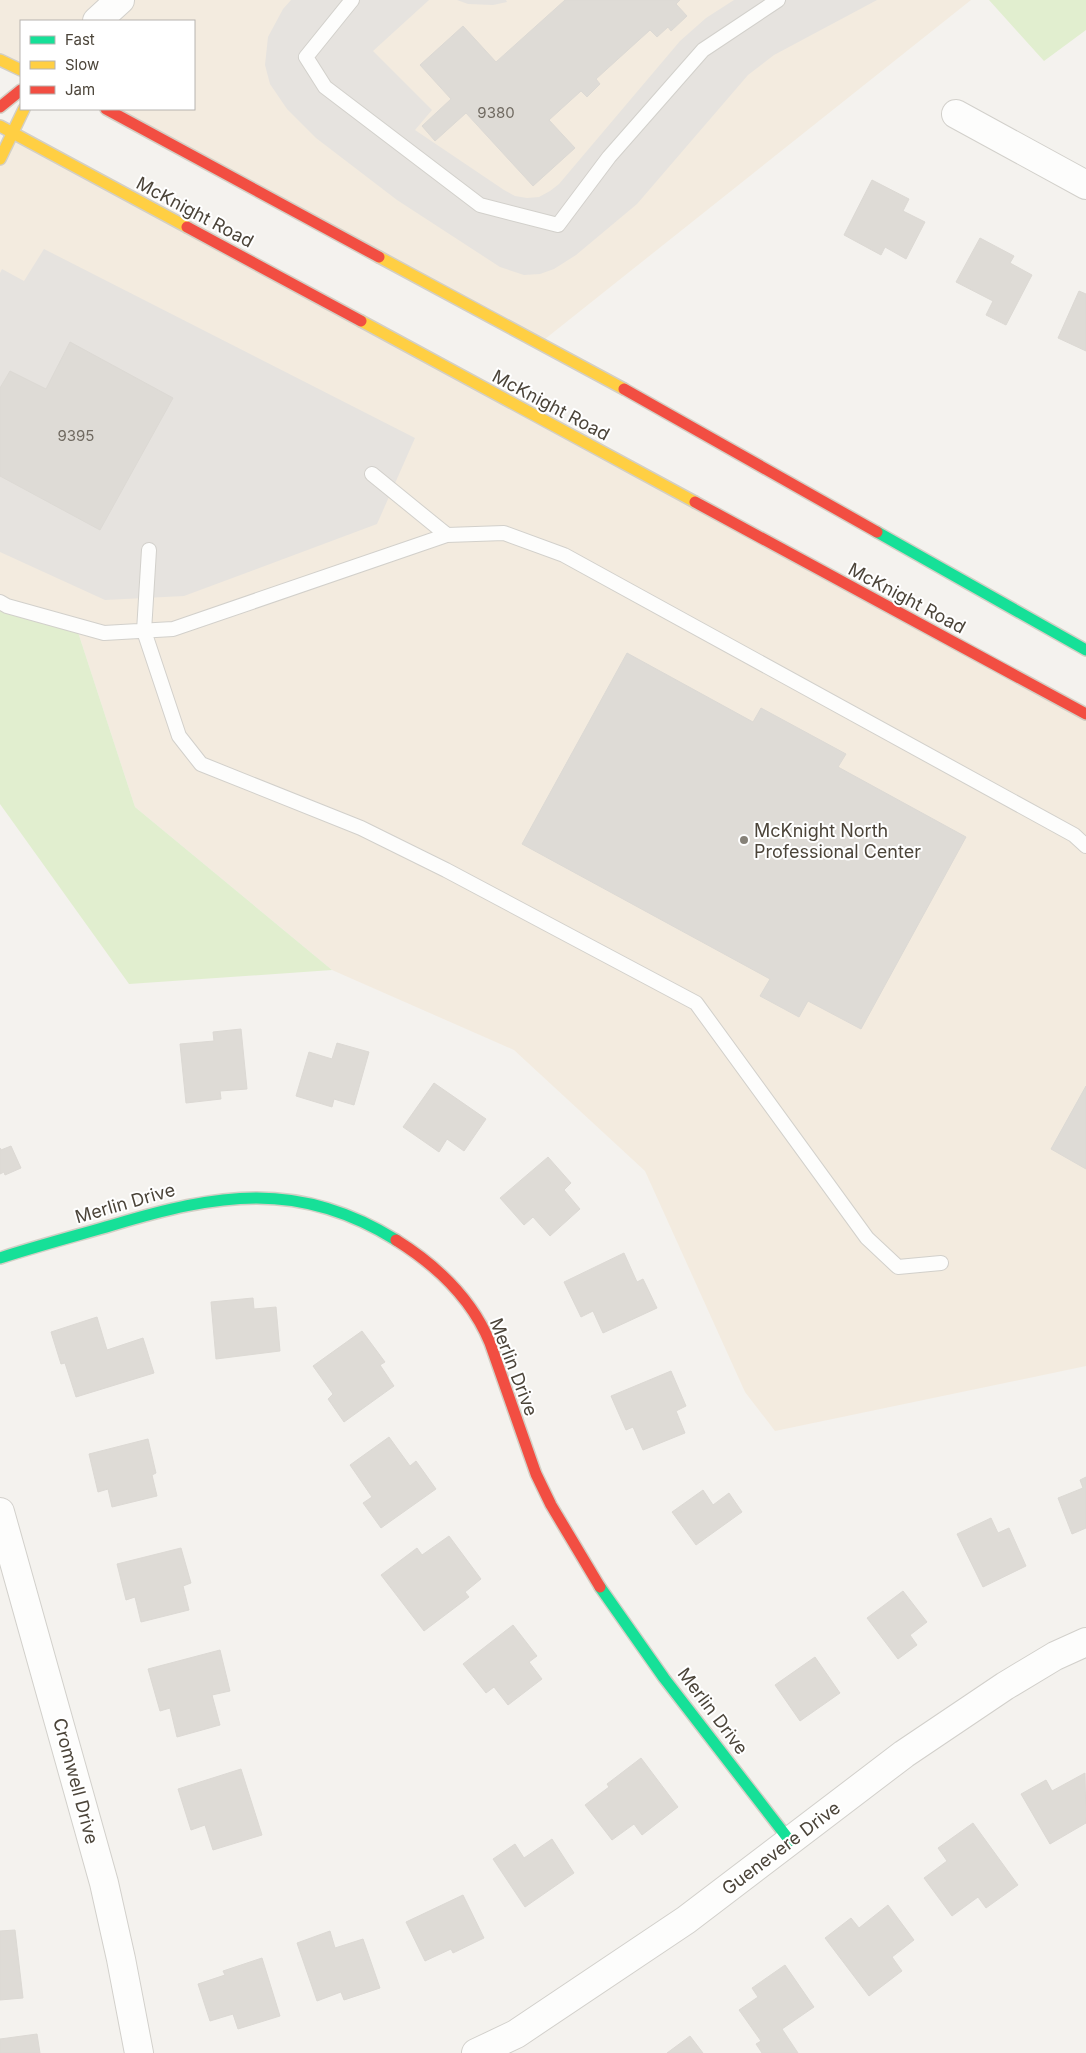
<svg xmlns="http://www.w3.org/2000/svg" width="1086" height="2053" font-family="Inter,sans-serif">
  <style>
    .commercial { fill: #f3ebdf }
    .green { fill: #e1eecf }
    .parking { fill: #e6e3df }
    .building { fill: #dedbd6; stroke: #dcd9d4 }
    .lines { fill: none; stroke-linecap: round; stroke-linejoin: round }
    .lane-casing { stroke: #d2d0cb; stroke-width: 16 }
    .street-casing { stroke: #d2d0cb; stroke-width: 30 }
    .fast-casing { stroke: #d3cfc5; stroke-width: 14 }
    .slow-casing { stroke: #d3cfc5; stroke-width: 14 }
    .jam-casing { stroke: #d3cfc5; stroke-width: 14 }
    .lane { stroke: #fdfdfc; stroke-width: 14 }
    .street { stroke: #fdfdfc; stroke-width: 28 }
    .fast { stroke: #16e098; stroke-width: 11 }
    .slow { stroke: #ffcf43; stroke-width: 11 }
    .jam { stroke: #f24e42; stroke-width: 11 }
    .poi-dot { fill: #868178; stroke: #fff; stroke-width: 2 }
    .labels { text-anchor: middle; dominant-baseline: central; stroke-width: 4; stroke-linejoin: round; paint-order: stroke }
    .number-label { font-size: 15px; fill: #706a61 }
    .street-label { font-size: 18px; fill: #4b4439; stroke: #fff }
    .poi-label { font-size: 18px; fill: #4b4439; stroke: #fff; text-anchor: start }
  </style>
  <rect width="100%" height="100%" fill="#f4f2ee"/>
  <path class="commercial" d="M0 0H971L540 343 106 109H194V21H21V70L0 60Z
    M14 134 1086 714V1366L775 1431 745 1392 645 1171 514 1050 332 970 135 807 76 626 0 602V159Z"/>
  <path class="green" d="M989 0H1086V30L1044 61Z
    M0 602 76 626 135 807 332 970 129 984 0 804Z"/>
  <path class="parking" d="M291 0H429L373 51 432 110 415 130 504 190 515 196 527 198 539 197 550 191 559 184 680 41 706 18 734 0H877L774 55 748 75 637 204 576 255 554 269 540 274 524 275 500 267 397 200 316 138 287 109 270 84 265 65 268 37 283 9Z
    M457 0H506L507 2 493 5 468 4Z
    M44 249 415 438 377 524 184 596 105 600 0 552V273L2 269 24 281Z"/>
  <path class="building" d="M565 0H680L676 4 687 16 671 31 668 27 657 37 650 30 596 79 600 84 587 97 581 91 549 120 575 148 533 186 466 113 435 141 422 126 451 99 420 65 463 26 496 62Z
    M872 180 909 199 903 211 925 222 906 259 885 247 881 255 844 235Z
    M980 238 1014 256 1010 263 1032 275 1006 325 986 315 993 301 956 282Z
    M1079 291 1086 294V351L1058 338Z
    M70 342 173 398 100 530 0 476V388L10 371 46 389Z
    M627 653 753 722 761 708 846 754 838 767 966 837 861 1029 808 1001 799 1017 760 996 770 979 522 844Z
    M241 1029 247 1089 220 1091 221 1099 186 1103 180 1044 214 1041 213 1032Z
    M337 1043 369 1052 354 1105 334 1099 332 1107 296 1096 309 1052 332 1059Z
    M434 1083 486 1119 464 1151 447 1139 439 1152 403 1127Z
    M1086 1086V1169L1051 1149Z
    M11 1146 21 1168 5 1175 4 1172 0 1174V1148L1 1150Z
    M548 1157 571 1183 564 1190 580 1209 550 1236 533 1217 524 1225 500 1198Z
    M624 1253 637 1282 643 1279 657 1308 603 1333 593 1311 581 1317 564 1282Z
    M253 1298 254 1309 276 1307 280 1351 216 1359 211 1302Z
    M97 1317 107 1350 143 1338 154 1373 76 1397 65 1363 61 1364 51 1332Z
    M362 1331 385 1362 380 1365 394 1386 344 1422 328 1399 333 1394 313 1366Z
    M671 1371 686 1406 676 1411 685 1433 643 1450 633 1427 626 1430 611 1396Z
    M389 1437 410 1466 416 1461 436 1489 381 1528 363 1503 372 1497 350 1465Z
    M148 1439 156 1473 152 1475 157 1496 112 1507 108 1489 98 1492 89 1454Z
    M1086 1477V1528L1072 1534 1058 1498 1083 1488 1080 1480Z
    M703 1490 713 1505 729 1493 742 1512 696 1545 672 1512Z
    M991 1518 998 1533 1009 1528 1026 1566 983 1587 957 1534Z
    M449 1536 481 1579 465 1592 469 1597 424 1631 381 1575 417 1548 422 1555Z
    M181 1548 191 1583 183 1586 189 1610 141 1622 135 1597 126 1600 117 1564Z
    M903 1591 927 1622 910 1635 917 1645 898 1659 867 1618Z
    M513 1625 537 1656 529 1662 542 1679 508 1705 494 1687 486 1693 463 1664Z
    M220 1650 230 1691 212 1695 220 1725 177 1737 170 1708 160 1711 148 1669Z
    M815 1657 840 1693 800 1721 775 1685Z
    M641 1758 678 1807 642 1835 634 1824 612 1840 585 1805 609 1787 607 1784Z
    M241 1769 262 1835 213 1850 205 1825 191 1830 178 1789Z
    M1085 1773 1086 1823 1050 1844 1021 1794 1046 1780 1052 1791Z
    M973 1823 1018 1885 986 1908 978 1897 952 1916 924 1878 947 1861 938 1848Z
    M552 1839 574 1873 525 1907 493 1859 515 1844 524 1858Z
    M463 1895 484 1938 453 1953 451 1949 425 1961 406 1922Z
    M888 1905 914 1940 892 1957 902 1971 869 1996 825 1938 851 1918 859 1928Z
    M15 1930 23 1998 0 2000V1931Z
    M330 1931 335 1948 363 1939 380 1988 344 2000 341 1992 317 2001 297 1943Z
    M262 1958 280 2016 238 2029 233 2014 210 2021 198 1984 225 1975 223 1971Z
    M785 1965 814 2007 782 2029 798 2053H762L756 2044 761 2041 739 2010 758 1997 752 1988Z
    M37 2034 40 2053H0V2039Z
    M690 2036 703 2053H667Z"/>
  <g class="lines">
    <defs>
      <path id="lane" d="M352 0 306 57 325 87 480 205 558 225 609 157 703 50 778 0
        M372 474 447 535
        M149 550 144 631 179 736 201 764 361 828 446 870 696 1003 867 1238 898 1267 941 1263
        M0 602 7 606 104 633 173 629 447 535 504 533 564 555 1074 835 1086 846"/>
      <path id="street" d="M97 21 120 0
        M956 114 1086 185
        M0 1512 104 1883 121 1959 139 2053
        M476 2053 516 2034 686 1920 904 1754 1005 1686 1055 1656 1086 1642"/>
      <path id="fast" d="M877 532 1086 650
        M0 1258C37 1246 75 1236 113 1225 217 1194 298 1179 396 1240
        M600 1587 664 1678 790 1841"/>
      <path id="slow" d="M0 60 21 70
        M0 126 187 227
        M0 159 24 109
        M379 257 624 389
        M361 321 695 502"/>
      <path id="jam" d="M0 107 21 90
        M106 109 379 257
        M187 227 361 321
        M624 389 877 532
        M695 502 1086 714
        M396 1240C436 1265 472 1299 490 1343L536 1474 551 1505 600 1587"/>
    </defs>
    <use href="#lane" class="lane-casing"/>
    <use href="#street" class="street-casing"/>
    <use href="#fast" class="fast-casing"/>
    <use href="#slow" class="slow-casing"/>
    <use href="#jam" class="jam-casing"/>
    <use href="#lane" class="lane"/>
    <use href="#street" class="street"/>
    <use href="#fast" class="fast"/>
    <use href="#slow" class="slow"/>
    <use href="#jam" class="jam"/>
  </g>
  <circle class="poi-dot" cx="744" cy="840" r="5"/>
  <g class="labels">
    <g class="number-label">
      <text x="496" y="112">9380</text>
      <text x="76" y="435">9395</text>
    </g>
    <g class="street-label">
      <text transform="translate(195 212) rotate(28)">McKnight Road</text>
      <text transform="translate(551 405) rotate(28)">McKnight Road</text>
      <text transform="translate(907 598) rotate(28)">McKnight Road</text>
      <text transform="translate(125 1203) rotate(-16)">Merlin Drive</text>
      <text transform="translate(514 1367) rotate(69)">Merlin Drive</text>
      <text transform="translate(713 1711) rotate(53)">Merlin Drive</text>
      <text transform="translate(76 1781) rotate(75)">Cromwell Drive</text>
      <text transform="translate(781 1848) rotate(-37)">Guenevere Drive</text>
    </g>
    <g class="poi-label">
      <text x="754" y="830">McKnight North<tspan x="754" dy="21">Professional Center</tspan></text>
    </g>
  </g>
  <rect x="20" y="20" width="175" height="90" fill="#ffffff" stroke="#b7b4b0"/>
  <rect x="30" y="36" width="25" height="8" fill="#16e098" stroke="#b7b4b0"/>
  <text x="65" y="45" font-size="15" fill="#4b4439">Fast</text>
  <rect x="30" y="61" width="25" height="8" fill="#ffcf43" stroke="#b7b4b0"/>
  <text x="65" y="70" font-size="15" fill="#4b4439">Slow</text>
  <rect x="30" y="86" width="25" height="8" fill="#f24e42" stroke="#b7b4b0"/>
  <text x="65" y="95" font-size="15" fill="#4b4439">Jam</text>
</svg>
